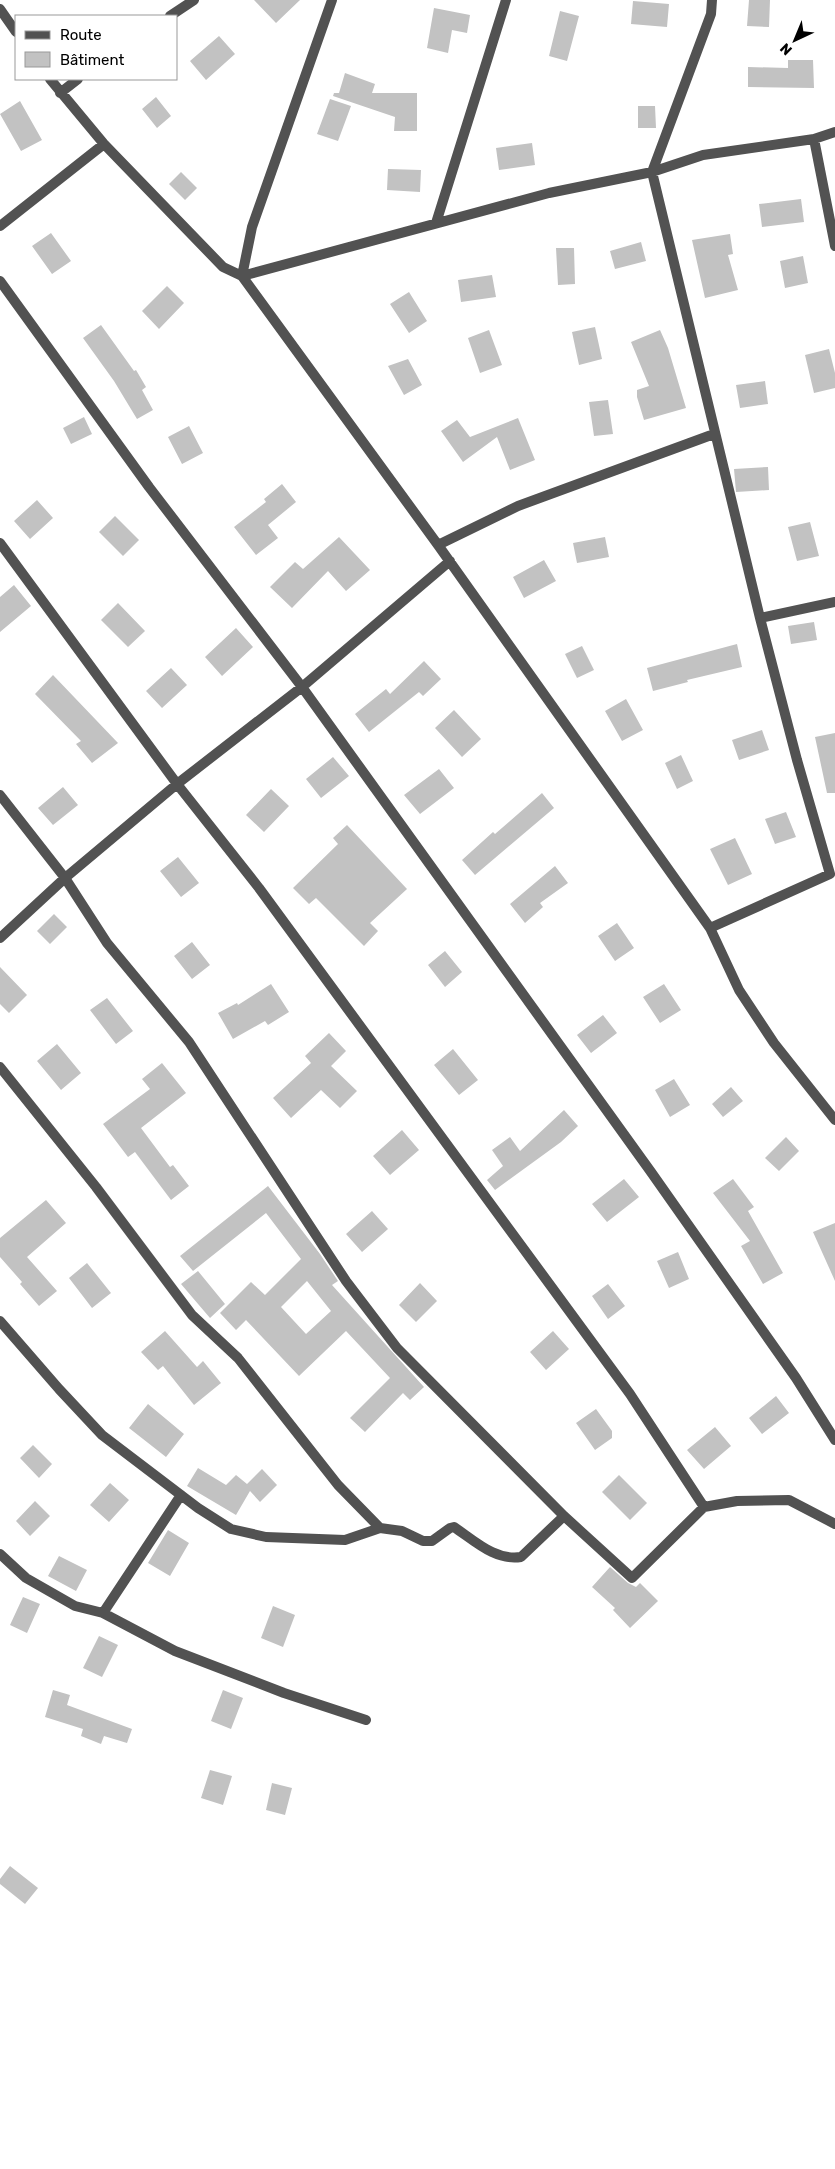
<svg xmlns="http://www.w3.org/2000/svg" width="835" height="2169" font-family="Rubik,sans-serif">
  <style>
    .building { fill: #c2c2c2; fill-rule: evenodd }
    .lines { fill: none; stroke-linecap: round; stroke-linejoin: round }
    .street { stroke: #525252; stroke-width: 10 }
  </style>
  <rect width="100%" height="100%" fill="#fff"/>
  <path class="building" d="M254 0H300L276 23Z
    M749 0H770L769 27 747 26Z
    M633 1 669 4 667 27 631 24Z
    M434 8 470 15 467 33 452 30 448 53 427 48Z
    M560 11 579 16 567 61 549 56Z
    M219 36 235 54 206 80 190 61Z
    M788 60H813L814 88 748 87V67L788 68Z
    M345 73 375 84 372 93H417V131H394L395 117 333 96 334 93H339Z
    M156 97 171 116 157 128 142 109Z
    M330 99 351 106 338 141 317 134Z
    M20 101 42 140 21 151 0 114Z
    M638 106H655L656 128H638Z
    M532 143 535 165 499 170 496 148Z
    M388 169 421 170 420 192 387 190Z
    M181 172 197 188 185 200 169 184Z
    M801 199 804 222 762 227 759 204Z
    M51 233 71 261 52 274 32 246Z
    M730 234 733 254 728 255 738 290 705 298 692 240Z
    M641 242 646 261 615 269 610 251Z
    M556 248H574L575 284 558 285Z
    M803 256 808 283 785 288 780 261Z
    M492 275 496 297 461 302 458 280Z
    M167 286 184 303 159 329 142 311Z
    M409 292 427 321 409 333 390 304Z
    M101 325 134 371 136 370 146 387 142 390 153 410 137 419 114 381 83 338Z
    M595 327 602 359 579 365 572 332Z
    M489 330 502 365 480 373 468 338Z
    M660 330 668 348 686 408 644 420 637 397V390L649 386 631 342Z
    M829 349 835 373V388L814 393 805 355Z
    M408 359 422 385 404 395 388 366Z
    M765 381 768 404 740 408 736 385Z
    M608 400 613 434 594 436 589 402Z
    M84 417 92 434 71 444 63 428Z
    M518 418 535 460 510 470 497 437 463 462 441 431 457 420 470 437Z
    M189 426 203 453 182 464 168 437Z
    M768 467 769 490 736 492 734 469Z
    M282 484 296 502 268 525 278 538 256 555 234 527 266 502 264 499Z
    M37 500 53 518 30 539 14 521Z
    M115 516 139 540 123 556 99 532Z
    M810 522 819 556 797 561 788 527Z
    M339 537 370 570 346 591 328 571 292 608 270 587 295 562 303 569Z
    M605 537 609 557 577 563 573 543Z
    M544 560 556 581 524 598 513 577Z
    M14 585 31 606 0 632V597Z
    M118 603 145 631 128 647 101 620Z
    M814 622 817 640 791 644 788 626Z
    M236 628 253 647 222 676 205 657Z
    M737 644 742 667 687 680 688 682 653 691 647 668Z
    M582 646 594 670 577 678 565 654Z
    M424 661 441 679 423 696 419 692 369 732 355 714 386 689 390 694Z
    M171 668 187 685 162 708 146 691Z
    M53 675 118 743 92 763 76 744 81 741 35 694Z
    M626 699 643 730 622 741 605 711Z
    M454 710 481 739 462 757 435 728Z
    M762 730 769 750 739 760 732 740Z
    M835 733V793H827L815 737Z
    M681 755 693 781 677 789 665 763Z
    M333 757 349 776 321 798 306 779Z
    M439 769 454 788 420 814 404 795Z
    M63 787 78 805 53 825 38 808Z
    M271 789 289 806 264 832 246 815Z
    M542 793 554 808 475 875 462 860 493 832 495 834Z
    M786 812 796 837 775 844 765 819Z
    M347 825 407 889 370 923 378 931 364 946 316 898 309 904 293 888 338 844 333 838Z
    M735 838 752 874 728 885 710 849Z
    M178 857 199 883 181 897 160 871Z
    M555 866 568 883 540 903 543 907 525 923 510 904Z
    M54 914 67 927 50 944 37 931Z
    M617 923 634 948 615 961 598 936Z
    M192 942 210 965 192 979 174 956Z
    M445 951 462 972 445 987 428 965Z
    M0 967 27 995 9 1013 0 1004Z
    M271 984 289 1012 268 1025 265 1021 233 1039 218 1013 237 1003 238 1005Z
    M664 984 681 1010 660 1023 643 997Z
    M107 998 133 1031 116 1044 90 1010Z
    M603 1015 617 1033 591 1053 577 1035Z
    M329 1033 346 1051 331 1066 357 1091 340 1108 321 1090 291 1118 273 1098 311 1063 305 1056Z
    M57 1044 81 1073 61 1090 37 1061Z
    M453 1049 478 1080 459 1095 434 1065Z
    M162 1063 186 1093 141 1128 170 1167 173 1165 189 1186 171 1200 135 1152 128 1157 103 1124 150 1089 142 1079Z
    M674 1079 690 1105 670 1117 655 1090Z
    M731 1087 743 1101 723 1117 712 1104Z
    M564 1110 578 1126 561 1142 495 1190 487 1180 503 1166 492 1150 510 1137 520 1151Z
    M402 1130 419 1150 390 1175 373 1156Z
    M786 1137 799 1151 779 1171 765 1158Z
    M624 1179 639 1197 607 1222 592 1204Z
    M733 1179 754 1207 748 1211 783 1273 763 1284 741 1246 750 1241 713 1193Z
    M268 1186 320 1254 338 1281 332 1285 424 1387 410 1400 403 1393 365 1432 350 1418 390 1378 346 1331 299 1376 246 1320 236 1330 220 1313 251 1282 265 1295 301 1259 266 1213 193 1271 180 1256ZM307 1281 331 1311 306 1334 281 1307Z
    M46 1200 66 1223 27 1257 57 1291 39 1306 20 1284 22 1282 0 1257V1238Z
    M372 1211 388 1229 362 1252 346 1234Z
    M835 1223V1281L813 1232Z
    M678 1252 689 1279 669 1288 657 1261Z
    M87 1263 111 1293 92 1308 69 1278Z
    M198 1271 225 1304 210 1318 181 1284Z
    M420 1283 437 1301 416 1322 399 1305Z
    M608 1284 625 1306 608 1319 592 1296Z
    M165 1331 197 1367 203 1361 221 1383 194 1405 163 1366 158 1370 141 1352Z
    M553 1331 569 1349 546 1370 530 1352Z
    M776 1396 789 1413 762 1434 749 1418Z
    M148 1404 184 1434 166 1457 129 1428Z
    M596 1409 612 1431V1438L595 1450 576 1423Z
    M715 1427 731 1446 704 1469 687 1450Z
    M33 1445 52 1464 39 1478 20 1458Z
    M198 1468 226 1485 236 1475 247 1484 262 1469 277 1485 260 1502 250 1491 236 1515 187 1486Z
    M619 1475 647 1503 630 1520 602 1492Z
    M110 1483 129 1500 109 1522 90 1505Z
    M35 1501 50 1516 30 1536 16 1521Z
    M168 1530 189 1543 170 1576 148 1563Z
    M59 1556 87 1570 76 1591 48 1576Z
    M610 1567 628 1583 636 1587 640 1583 658 1601 630 1628 613 1610 615 1608 592 1587Z
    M23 1597 40 1604 27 1633 10 1625Z
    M273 1606 295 1615 283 1647 261 1638Z
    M99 1636 118 1645 102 1677 83 1668Z
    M53 1690 70 1695 67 1705 132 1729 127 1743 104 1736 101 1744 81 1736 83 1729 45 1717Z
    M223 1690 243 1698 231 1729 211 1721Z
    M210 1770 232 1776 223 1805 201 1798Z
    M272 1783 292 1788 285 1815 266 1810Z
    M10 1866 38 1888 25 1904 0 1884V1879Z"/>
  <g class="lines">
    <path class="street" d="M332 0 252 227 242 276 549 193 652 172 703 155 814 139 835 132
      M0 9 16 32
      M170 16 194 0
      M50 79 104 144 223 267 242 276 438 545 710 928 739 990 774 1043 835 1120
      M60 93 78 79
      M814 139 835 246
      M436 223 506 0
      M0 226 104 144
      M0 281 149 487 302 687 651 1172 796 1378 835 1440
      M0 543 177 784 259 888 630 1394 704 1507
      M438 545 518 506 714 434
      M760 618 835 602
      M0 795 65 878 107 943 189 1042 346 1281 397 1348 564 1516 632 1578 704 1507 737 1501 789 1500 835 1524
      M710 928 830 874 797 760 760 618 652 172 711 14 712 0
      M0 938 65 878 177 784 302 687 450 561
      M0 1067 96 1187 192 1315 238 1358 338 1485 380 1528
      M0 1321 59 1389 102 1435 198 1508 231 1529 266 1537 345 1540 380 1528 402 1531 423 1541H432L450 1528 454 1527C475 1541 495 1561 521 1557L564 1516
      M0 1554 26 1578 75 1606 103 1613 175 1651 284 1693 366 1720
      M103 1613 181 1495"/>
  </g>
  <rect x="15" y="15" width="162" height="65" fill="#ffffff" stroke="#999999"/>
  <rect x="25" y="31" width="25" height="8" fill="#525252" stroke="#999999"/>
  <text x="60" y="40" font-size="15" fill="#000000">Route</text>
  <rect x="25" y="52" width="25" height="15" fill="#c2c2c2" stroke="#999999"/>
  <text x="60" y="65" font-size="15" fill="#000000">Bâtiment</text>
  <g transform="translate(795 40) rotate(224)" stroke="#ffffff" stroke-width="4" paint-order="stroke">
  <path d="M0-4L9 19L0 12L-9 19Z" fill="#000000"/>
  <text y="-8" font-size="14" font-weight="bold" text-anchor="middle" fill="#000000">N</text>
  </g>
</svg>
